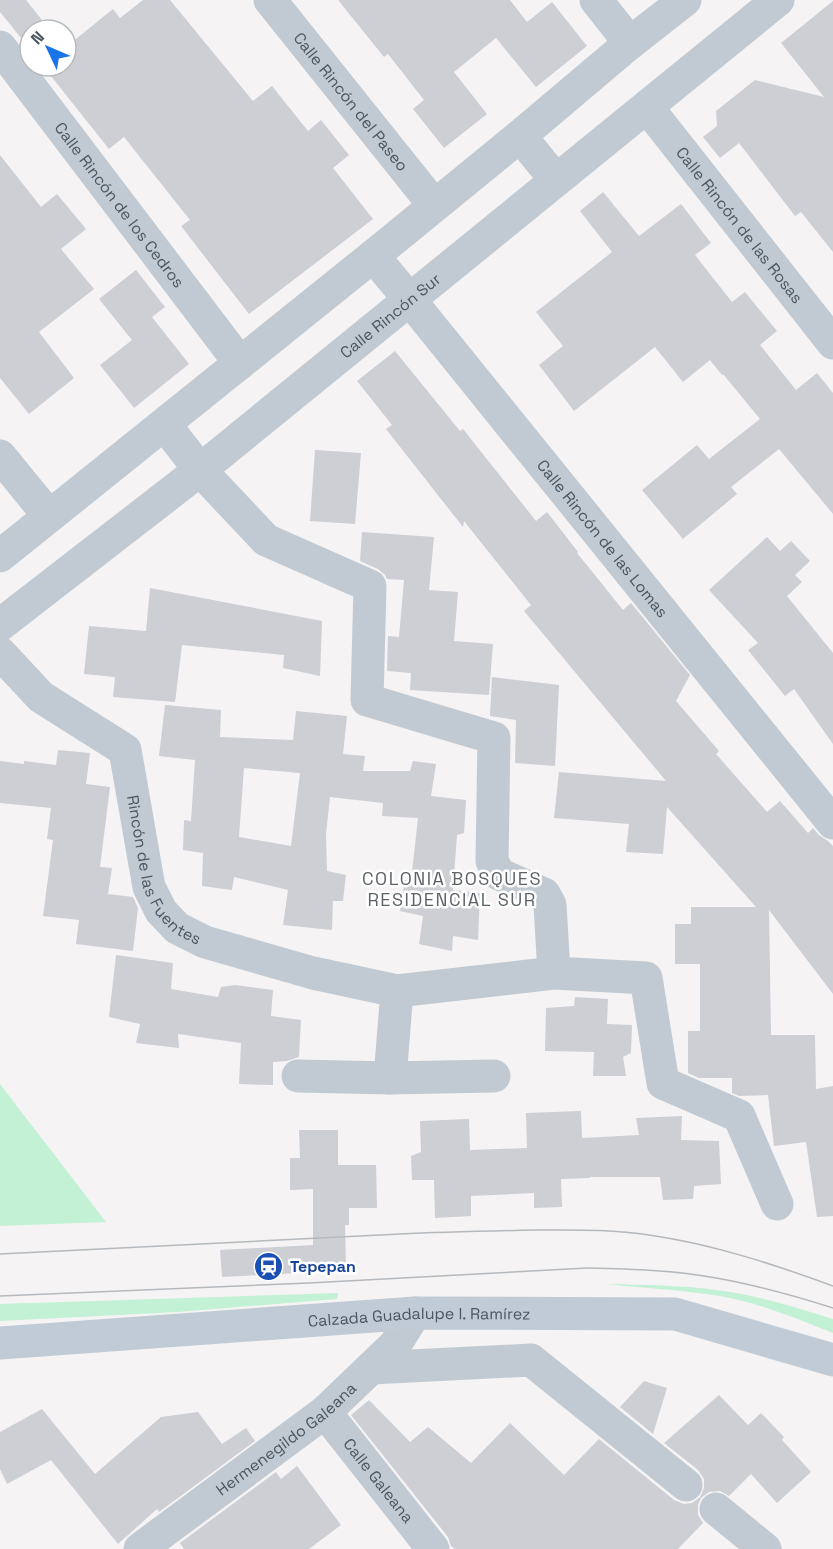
<svg xmlns="http://www.w3.org/2000/svg" width="833" height="1549" font-family="'Space Grotesk',sans-serif">
  <style>
    .green { fill: #c3f1d5 }
    .building { fill: #cdcfd5; fill-rule: evenodd }
    .lines { fill: none; stroke-linecap: round; stroke-linejoin: round }
    .minor { stroke: #c1cad2; stroke-width: 33 }
    .secondary { stroke: #c1cbd6; stroke-width: 33 }
    .tram { stroke: #b5b8bd; stroke-width: 1.5 }
    .labels { text-anchor: middle; dominant-baseline: central; stroke-width: 5; stroke-linejoin: round; paint-order: stroke }
    .street-label { font-size: 16px; fill: #4a5661; stroke: #fff }
    .transit-label { font-size: 16px; font-weight: bold; fill: #164399; stroke: #fff; text-anchor: start }
    .neighbourhood-label { font-size: 18px; letter-spacing: 1.5px; fill: #5f6368; stroke: #fff }
  </style>
  <rect width="100%" height="100%" fill="#f5f3f3"/>
  <path class="green" d="M0 1084 106 1222 0 1226Z
    M606 1284C643 1285 680 1285 716 1290 756 1295 795 1307 833 1319V1333C796 1318 759 1303 720 1296 682 1290 643 1288 606 1284Z
    M338 1293 337 1299 178 1312 0 1321V1304Z"/>
  <path class="building" d="M0 0H26L50 30H30V49L0 12Z
    M143 0H170L253 101 272 86 308 131 321 120 349 155 333 168 373 219 249 314 181 226 190 220 124 137 109 149 43 66H66V47L113 9 120 18Z
    M338 0H510L527 22 552 2 587 46 536 87 496 38 454 72 487 114 444 148 413 109 424 100 388 54 384 57Z
    M833 1V252L801 212 795 216 739 143 720 158 703 137 717 126 716 111 755 80 824 97 781 43Z
    M0 155 41 207 57 194 86 229 61 249 94 289 39 332 74 378 29 414 0 378Z
    M603 192 639 236 681 204 711 243 695 255 732 302 745 292 777 331 760 345 796 390 817 373 833 393V514L779 449 731 487 737 494 683 539 642 490 697 445 709 459 760 419 723 374 722 375 710 360 683 382 655 347 574 411 539 365 563 346 536 312 612 252 580 211Z
    M136 270 165 307 152 317 189 364 134 408 100 365 132 340 99 299Z
    M395 351 460 431 463 429 536 521 547 512 578 552 577 553 623 610 631 603 690 675 676 701 719 751 716 754 767 812 780 801 808 833 813 828 819 835 828 841 833 846V994L769 910 771 1035H815L816 1089 833 1086V1216L817 1217 806 1142 774 1146 768 1095 739 1096 732 1093V1078H699L688 1073V1031H700V964H675V924H691V907H756L667 807 663 854 626 852 629 824 554 818 559 772 666 781 524 611 531 605 464 521 463 527 386 429 392 425 357 381Z
    M315 450 361 453 355 524 310 521Z
    M362 532 434 537 429 590 458 592 454 641 493 644 489 695 410 690 411 673 387 671 388 636 399 637 404 580 387 579 385 575 378 569 360 561Z
    M767 537 780 551 791 541 810 561 795 575 802 582 787 596 833 653V744L794 689 785 696 748 650 758 643 709 590Z
    M150 588 322 621 320 676 283 668 284 655 182 645 175 702 113 697 115 677 84 674 89 626 146 631Z
    M492 677 559 685 555 766 515 763 516 720 490 716Z
    M165 705 221 710 220 737 293 740 296 711 347 716 343 754 365 756 363 771H410L413 761 436 764 431 796 466 800 464 833 457 835 453 890 480 893 478 940 453 936 452 951 419 944 423 916 400 911 405 880 411 881 418 818 382 816 383 803 330 797 326 834 327 871 346 875 343 901H333L332 930 283 925 288 890 234 877 232 890 202 886 203 853 183 850 184 820 191 821 195 760 159 756ZM244 768 300 773 291 846 239 837Z
    M58 750 90 753 86 784 110 787 100 867 112 868 108 894 133 897 138 908 133 951 76 944 79 920 43 916 53 840 47 839 51 808 0 803V761L24 764V761L56 765Z
    M116 955 173 963 171 989 218 997 221 987 235 985 273 990 271 1016 301 1020 299 1057 287 1061 273 1062V1085L239 1084 241 1043 178 1034 179 1048 136 1043 140 1024 109 1017Z
    M575 997 608 999 607 1024 632 1025 631 1053 623 1057 626 1076H593L594 1052 545 1051 546 1008 574 1006Z
    M581 1111 582 1138 639 1135 636 1118 682 1116 681 1140 719 1141 721 1184 694 1186 693 1199 663 1200 660 1177H590V1178L561 1179 562 1207 534 1208V1193L471 1196V1216L435 1218 434 1180H412L411 1156 421 1152 420 1121 469 1119 470 1150 527 1148 526 1113Z
    M299 1130H338V1165H376L377 1208H349V1225H345L346 1268 316 1269V1272L222 1277 220 1250 313 1245V1189L290 1190V1158H300Z
    M644 1381 667 1388 653 1434 620 1407Z
    M719 1395 748 1425 761 1413 784 1437 782 1440 811 1472 777 1503 751 1474 729 1496 720 1491 709 1492 701 1498 698 1505V1515L703 1523 678 1549H455L451 1546 448 1537 351 1415 369 1400 410 1442 428 1427 471 1463 510 1423 564 1475 599 1439 674 1500 684 1504 692 1503 700 1497 704 1488V1479L698 1470 664 1443Z
    M42 1409 95 1474 161 1417 198 1412 222 1444 246 1428 255 1441 159 1512 157 1509 118 1544 51 1460 7 1484 0 1469V1432Z
    M297 1466 341 1525 309 1549H184L180 1543 276 1472 281 1479Z"/>
  <g class="lines">
    <g class="minor">
      <path id="s1" d="M270 0 434 205"/>
      <path d="M596 0 630 43"/>
      <path id="s2" d="M0 47 240 363"/>
      <path id="s3" d="M647 107 833 343"/>
      <path d="M520 136 556 180"/>
      <path id="s4" d="M373 256 410 300 833 823"/>
      <path d="M165 425 200 470 266 540 370 586 367 700 494 738 492 861 499 874 544 894 550 905 554 973 646 978 663 1083 739 1116 777 1204"/>
      <path d="M0 456 49 516"/>
      <path d="M0 556 373 256 520 136 630 43 685 0"/>
      <path id="s5" d="M0 625 200 470 778 0"/>
      <path id="s6" d="M0 653 41 697 125 750 149 887 161 911 177 928 205 942 313 973 397 991 554 973"/>
      <path d="M298 1076 390 1078 494 1076"/>
      <path d="M390 1078 397 991"/>
      <path d="M371 1368 531 1360 686 1485"/>
      <path id="s7" d="M325 1412 433 1549"/>
      <path d="M716 1509 765 1549"/>
      <path id="s8" d="M140 1549 325 1412 395 1345 415 1313"/>
    </g>
    <path class="secondary" id="s9" d="M0 1343 415 1313 675 1314 833 1360"/>
    <path class="tram" d="M0 1254C133 1248 266 1240 400 1234 445 1232 490 1231 536 1230 574 1230 612 1229 649 1235 712 1244 773 1264 833 1286
      M0 1296 309 1283 587 1268C630 1269 674 1270 716 1278 756 1285 795 1296 833 1308"/>
  </g>
  <defs>
    <symbol id="station-disc" viewBox="-11 -11 22 22"><circle r="9.5" fill="#1a4fb4" stroke="#fff"/><path d="M-3-6H3Q5-6 5-4V2Q5 4 3 4L4.5 6H3L1.5 4h-3L-3 6H-4.5L-3 4Q-5 4-5 2V-4Q-5-6-3-6ZM-3.5-4v3h7v-3ZM-3.5 1v1.5H-2V1ZM2 1v1.5H3.5V1Z" fill="#fff"/></symbol>
  </defs>
  <g fill-rule="evenodd">
    <use href="#station-disc" x="252" y="1250" width="33" height="33"/>
  </g>
  <g class="labels">
    <g class="street-label">
      <text stroke="none"><textPath href="#s1" startOffset="130">Calle Rincón del Paseo</textPath></text>
      <text stroke="none"><textPath href="#s2" startOffset="198">Calle Rincón de los Cedros</textPath></text>
      <text stroke="none"><textPath href="#s3" startOffset="150">Calle Rincón de las Rosas</textPath></text>
      <text stroke="none"><textPath href="#s5" startOffset="498">Calle Rincón Sur</textPath></text>
      <text stroke="none"><textPath href="#s4" startOffset="364">Calle Rincón de las Lomas</textPath></text>
      <text stroke="none"><textPath href="#s6" startOffset="290">Rincón de las Fuentes</textPath></text>
      <text stroke="none"><textPath href="#s9" startOffset="420">Calzada Guadalupe I. Ramírez</textPath></text>
      <text stroke="none"><textPath href="#s8" startOffset="183">Hermenegildo Galeana</textPath></text>
      <text stroke="none"><textPath href="#s7" startOffset="87">Calle Galeana</textPath></text>
    </g>
    <g class="transit-label">
      <text x="290" y="1266">Tepepan</text>
    </g>
    <g class="neighbourhood-label">
      <text x="452" y="878">COLONIA BOSQUES<tspan x="452" dy="21">RESIDENCIAL SUR</tspan></text>
    </g>
  </g>
  <g transform="translate(48 48) rotate(314)"><circle r="28" fill="#ffffff" stroke="#b7bbc0" stroke-width="1.5"/>
  <path d="M0-4.5L10 22L0 15L-10 22Z" fill="#1a73e8"/>
  <text y="-9" font-size="16" font-weight="bold" text-anchor="middle" fill="#4a5661">N</text>
  </g>
</svg>
